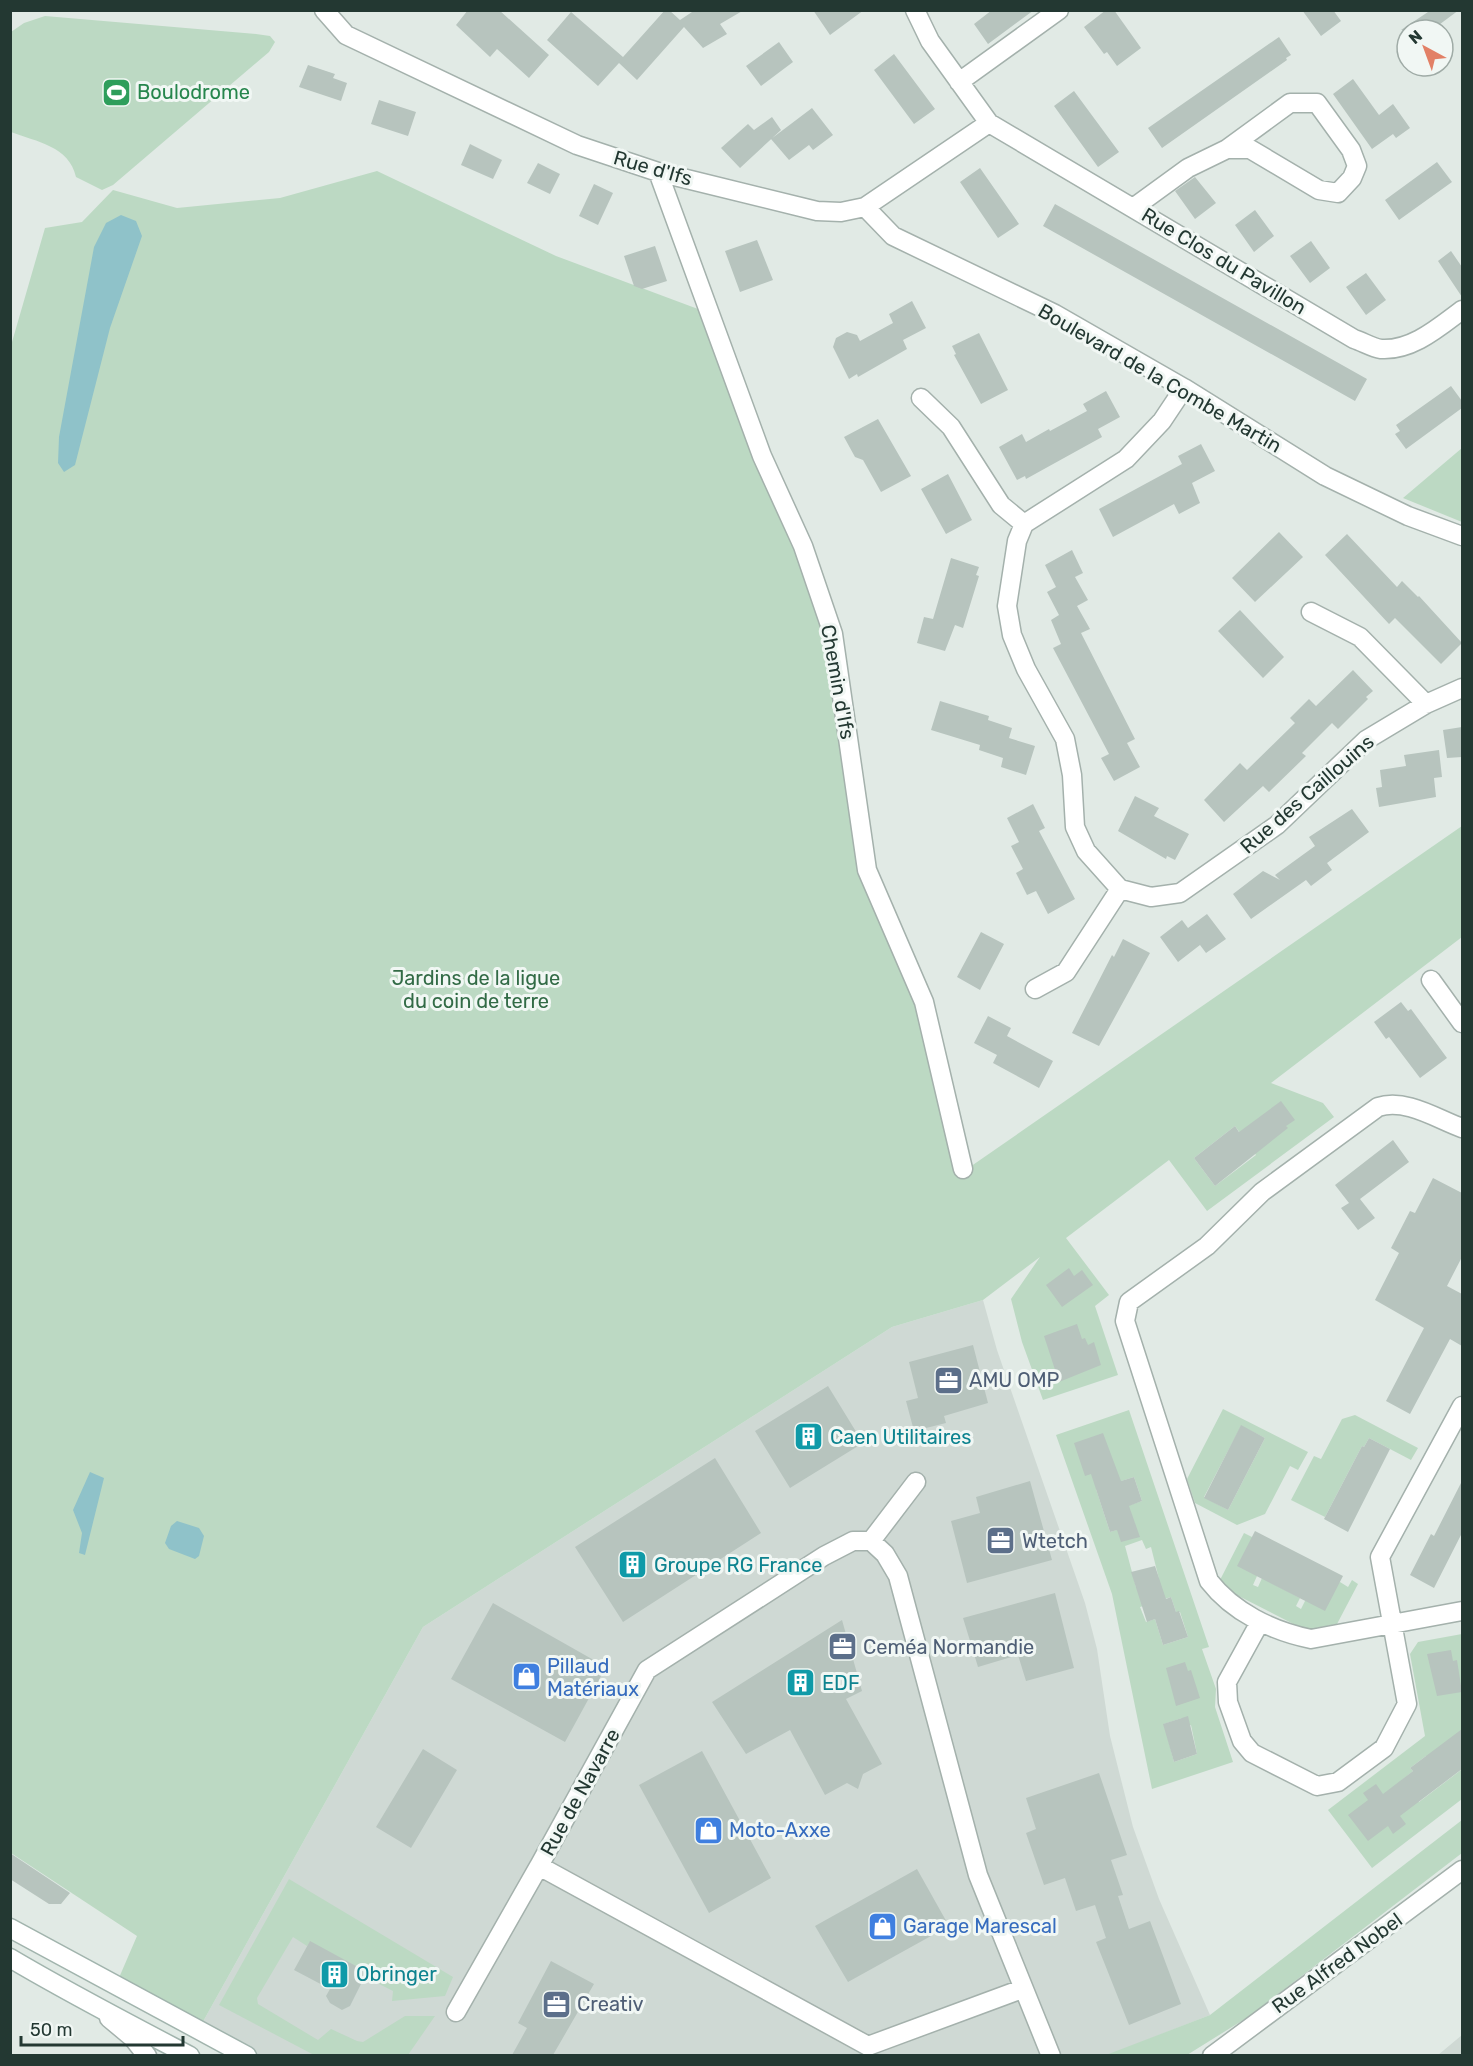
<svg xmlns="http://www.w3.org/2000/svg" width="1473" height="2066" font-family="Rubik,sans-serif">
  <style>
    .built { fill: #cfd9d4 }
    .green { fill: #bcd9c3; fill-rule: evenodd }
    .water { fill: #8fc2c9 }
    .building { fill: #b7c4be }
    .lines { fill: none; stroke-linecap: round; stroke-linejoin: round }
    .minor-casing { stroke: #a4b1ac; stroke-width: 21 }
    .secondary-casing { stroke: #a1b4ad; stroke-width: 21 }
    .minor { stroke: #fff; stroke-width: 18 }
    .secondary { stroke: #fff; stroke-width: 18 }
    .labels { text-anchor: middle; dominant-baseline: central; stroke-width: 6; stroke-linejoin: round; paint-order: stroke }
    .leisure-label { font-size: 20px; fill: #27864d; stroke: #f1f7f4; text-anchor: start }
    .street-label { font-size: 20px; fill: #233832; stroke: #f1f7f4 }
    .park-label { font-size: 20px; fill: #326b46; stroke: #f1f7f4 }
    .service-label { font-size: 20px; fill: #4e5e75; stroke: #f1f7f4; text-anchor: start }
    .culture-label { font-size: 20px; fill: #0d838f; stroke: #f1f7f4; text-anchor: start }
    .shop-label { font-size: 20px; fill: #366cbe; stroke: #f1f7f4; text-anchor: start }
  </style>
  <rect width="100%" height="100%" fill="#e1eae5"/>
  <path class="built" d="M983 1300 997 1350 1085 1603 1097 1649 1110 1736 1133 1827 1159 1899 1210 2015 1106 2056H233L195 2036 423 1627 892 1327Z
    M1462 2035V2055H1438Z"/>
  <path class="green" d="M45 16 256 34 270 36 275 42 269 52 113 185 102 190 76 177C69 146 37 142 11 132V32L24 23Z
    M377 171 556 256 706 312 808 547 865 858 929 1001 967 1169 1462 826V937L1271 1083 1323 1103 1334 1117 1207 1211 1169 1160 1066 1238 1109 1295 1095 1306 1118 1375 1043 1400 1022 1342 1011 1299 1040 1257 983 1300 892 1327 423 1627 195 2036 112 1994 137 1936 11 1853 10 349 45 228 82 222 113 190 177 208 280 198ZM1235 1126 1256 1155 1215 1186 1194 1158Z
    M1462 448V522L1403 498Z
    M1223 1409 1308 1452 1298 1470 1290 1466 1265 1514 1237 1525 1195 1503 1187 1479ZM1241 1426 1265 1438 1228 1510 1204 1497Z
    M1129 1410 1209 1647 1202 1649 1216 1689 1215 1707 1233 1762 1152 1789 1112 1594 1056 1435ZM1134 1477 1142 1501 1127 1506 1135 1524 1110 1532 1096 1489ZM1142 1540 1146 1549 1151 1547 1159 1579 1136 1587 1125 1546ZM1171 1597 1176 1612H1180L1188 1637 1163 1645 1155 1619 1146 1622 1140 1607ZM1182 1718 1185 1727 1191 1725 1197 1754 1174 1762 1164 1724Z
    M1355 1415 1418 1448 1411 1460 1369 1438 1364 1447 1362 1446 1325 1517 1291 1500 1314 1456 1321 1459 1342 1419Z
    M1244 1533 1252 1537 1257 1576 1253 1585 1258 1587 1262 1578 1300 1598 1296 1606 1301 1609 1305 1601 1340 1582 1348 1587 1352 1580 1358 1584 1337 1624 1305 1630 1223 1588 1220 1580Z
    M1462 1634V1799L1372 1868 1328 1810 1425 1736 1410 1654 1418 1642ZM1426 1756 1461 1770 1419 1802 1402 1780 1413 1771 1410 1768Z
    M1462 1820V1853L1248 2017 1187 2055H1106L1210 2015Z
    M289 1879 453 1977 445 1996 392 2001 393 1991 365 1977 367 1972 310 1942 307 1946 293 1937 257 1998 258 2004 318 2040 331 2029 357 2041 363 2042 405 2016H435L408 2055H314L219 2005Z"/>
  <path class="water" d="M121 215 136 221 142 236 110 328 75 465 64 472 58 463 59 437 94 247 106 223Z
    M90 1472 104 1478 85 1555 79 1553 82 1533 73 1510Z
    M177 1521 199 1528 204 1536 199 1556 195 1559 169 1549 165 1543 171 1526Z"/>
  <path class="building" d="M468 10H499L549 55 529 78 497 49 490 57 456 25Z
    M665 10H669L680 20 695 10H744L720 24 727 34 703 48 684 27 637 80 619 63 598 86 547 40 571 12 623 57Z
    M813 10H864L830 35Z
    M992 10H1034L988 44 974 24Z
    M1106 10H1114L1141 48 1117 66 1107 52 1104 54 1084 27Z
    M1302 10H1333L1341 21 1321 36Z
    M1431 10H1459L1432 30H1401Z
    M1279 37 1291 55 1286 58 1287 60 1162 148 1148 128Z
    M779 42 793 62 761 86 746 66Z
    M894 54 935 109 914 124 874 70Z
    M308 65 335 74 333 78 347 83 341 101 299 87Z
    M1353 79 1379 115 1393 104 1410 128 1396 138 1393 134 1372 149 1333 94Z
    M1074 91 1119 152 1098 167 1054 106Z
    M379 100 416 112 408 136 371 124Z
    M812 108 833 135 813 150 809 145 789 160 771 139Z
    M772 117 781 130 740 168 721 148 748 124 754 130Z
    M470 144 502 160 493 179 461 165Z
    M1437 162 1452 182 1399 220 1385 200Z
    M538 163 560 174 550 194 527 183Z
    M980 168 1019 224 998 238 960 182Z
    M1195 177 1216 203 1195 219 1175 191Z
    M594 184 613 193 598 225 579 216Z
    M1055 204 1367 379 1355 401 1043 226Z
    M1255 210 1274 236 1254 252 1235 225Z
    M757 240 773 280 740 292 725 251Z
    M1311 241 1330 268 1310 283 1290 256Z
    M655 246 667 281 642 289 634 286 624 256Z
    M1451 251 1462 267V297L1438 261Z
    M1366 273 1386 300 1366 315 1346 287Z
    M912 301 926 328 903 340 907 349 858 377 857 374 849 379 833 347 836 338 847 332 857 335 860 341 893 323 889 314Z
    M979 333 1008 390 981 404 954 355 956 354 952 346Z
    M1451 386 1462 401V408L1406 449 1395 434 1400 431 1396 425Z
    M1106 391 1120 417 1098 429 1102 437 1026 479 1025 476 1017 480 999 447 1022 434 1026 442 1049 429 1050 431 1087 411 1083 404Z
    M878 419 911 476 881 492 863 460 855 457 844 437Z
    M1201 444 1215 471 1192 483 1200 503 1179 514 1174 504 1113 537 1099 509 1182 464 1178 456Z
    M948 474 972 520 946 534 921 489Z
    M1279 532 1303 557 1255 602 1232 578Z
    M1347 534 1397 587 1402 581 1418 597 1419 596 1462 643 1441 664 1395 618 1389 624 1325 555Z
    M1072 550 1083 573 1075 577 1088 600 1077 606 1090 629 1081 633 1135 739 1127 743 1140 767 1114 781 1101 758 1109 754 1053 648 1061 644 1051 620 1059 615 1047 592 1056 587 1045 565Z
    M951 558 979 567 976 575 979 576 963 628 955 625 945 651 917 643 924 617 933 619Z
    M1240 610 1284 657 1263 678 1218 631Z
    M1353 670 1373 691 1366 697 1368 699 1338 729 1332 723 1302 753 1306 756 1269 792 1263 786 1224 822 1204 800 1240 763 1247 770 1295 723 1290 718 1309 699 1316 706Z
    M940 701 989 716 988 720 1012 728 1009 738 1035 746 1026 775 1001 767 1003 758 979 750 980 745 931 730Z
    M1462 727V757L1447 758 1443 730Z
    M1439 750 1442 777 1434 778 1436 797 1379 807 1376 788 1382 787 1380 770 1406 766 1404 755Z
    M1135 796 1159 808 1154 816 1189 834 1175 860 1167 856 1166 859 1118 831Z
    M1033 804 1045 828 1039 831 1075 899 1048 914 1036 891 1027 895 1016 873 1023 869 1011 846 1019 842 1007 818Z
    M1352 809 1369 832 1327 863 1332 870 1311 886 1306 880 1251 919 1233 894 1263 871 1280 880 1275 875 1315 846 1309 837Z
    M1207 914 1226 939 1206 953 1200 945 1178 962 1160 937 1182 920 1188 928Z
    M981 932 1004 944 980 990 957 977Z
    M1123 939 1150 953 1099 1046 1072 1033 1112 955 1114 957Z
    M1401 1002 1408 1011 1411 1009 1447 1058 1420 1078 1389 1037 1386 1039 1374 1022Z
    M988 1016 1011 1028 1007 1036 1053 1061 1039 1088 993 1063 997 1055 974 1043Z
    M1281 1101 1295 1120 1286 1126 1288 1128 1215 1186 1194 1158 1235 1126 1239 1132Z
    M1393 1140 1409 1162 1360 1199 1375 1218 1358 1230 1341 1208 1349 1203 1335 1185Z
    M1433 1178 1462 1193V1257L1447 1286 1462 1294V1346L1450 1339 1410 1414 1386 1401 1424 1328 1375 1300 1399 1253 1391 1248 1410 1211 1415 1213Z
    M1069 1268 1074 1276 1082 1270 1093 1285 1062 1307 1046 1285Z
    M1077 1324 1082 1339 1085 1338 1088 1345 1094 1342 1101 1365 1059 1382 1044 1336Z
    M973 1345 988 1403 944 1416 946 1423 914 1431 906 1401 918 1398 909 1362Z
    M828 1386 863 1443 790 1488 755 1431Z
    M1241 1425 1265 1438 1228 1510 1204 1498Z
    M1103 1433 1121 1481 1134 1477 1142 1501 1129 1506 1140 1537 1121 1542 1117 1530 1110 1532 1091 1474 1085 1476 1074 1443Z
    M1369 1438 1390 1449 1348 1532 1324 1519 1362 1446 1364 1447Z
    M715 1458 761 1533 623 1622 575 1547Z
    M1030 1481 1052 1560 967 1583 951 1521 980 1513 976 1497Z
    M1462 1481V1533L1434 1588 1410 1575 1431 1534 1434 1536Z
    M1255 1531 1343 1576 1325 1611 1237 1566Z
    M1155 1566 1166 1599 1171 1597 1176 1612 1179 1611 1188 1637 1163 1645 1155 1619 1147 1622 1131 1572Z
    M1055 1593 1074 1668 1026 1681 1018 1655 978 1667 963 1618Z
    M493 1603 606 1667 565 1742 451 1679Z
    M842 1620 862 1691 846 1699 882 1764 863 1774 858 1789 847 1783 825 1795 790 1730 746 1754 712 1702Z
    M1451 1650 1453 1661 1457 1660 1462 1692 1437 1696 1427 1654Z
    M1185 1662 1188 1671 1191 1670 1200 1698 1176 1706 1166 1668Z
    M1188 1716 1197 1754 1174 1762 1163 1724Z
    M1462 1729V1769L1400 1816 1406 1824 1393 1834 1388 1826 1368 1841 1348 1815 1368 1800 1363 1793 1376 1784 1383 1794 1413 1771 1410 1768Z
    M423 1749 457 1770 411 1848 376 1827Z
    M702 1751 771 1878 709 1913 639 1785Z
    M1099 1773 1127 1855 1111 1860 1123 1895 1118 1896 1129 1929 1150 1921 1181 2004 1129 2025 1096 1942 1106 1938 1095 1905 1076 1911 1065 1878 1044 1885 1026 1833 1036 1829 1026 1798Z
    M10 1853 70 1893 61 1904H49L10 1879Z
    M917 1869 949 1926 848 1982 815 1926Z
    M310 1941 367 1972 350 2006 342 2010 330 2003 326 1996 330 1989 294 1970Z
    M551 1961 594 1984 553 2055H512L527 2028 518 2023Z"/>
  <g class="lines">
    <defs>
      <path id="minor" d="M324 10 346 35 577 145 658 172 817 211 841 212 865 207 989 123
        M915 10 930 41 989 123 1354 339C1363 342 1373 348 1381 349 1412 351 1439 327 1462 310
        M959 82 1059 10
        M658 172 762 456 803 546 833 634 867 870 924 1002 963 1169
        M865 207 893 236 1055 314 1184 388 1325 476 1408 516 1462 536
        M1133 208 1188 168 1227 149H1250L1319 190 1338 193 1352 178 1357 166 1351 150 1317 103H1290L1227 149
        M1184 388 1162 421 1126 459 1024 524 1017 541 1007 606 1012 635 1026 669 1065 739 1072 775 1075 827 1086 851 1120 889 1151 897 1180 893 1277 825 1366 740 1426 704 1462 688
        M921 398 951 427 1001 505 1024 524
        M1311 612 1360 637 1426 704
        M1431 980 1462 1023
        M1035 989 1066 972 1120 889
        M1462 1128C1437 1119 1406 1098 1378 1107L1262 1192 1207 1246 1129 1302 1125 1321 1209 1581C1233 1612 1272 1631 1311 1639L1462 1611
        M871 1541 916 1482
        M1260 1622 1227 1682 1228 1702 1242 1741 1252 1753 1317 1786 1338 1782 1384 1748 1407 1704 1380 1557 1462 1406
        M1022 1989 868 2046 539 1866 647 1670 824 1556 853 1541H871L885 1554 898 1576 978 1875 1051 2056
        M456 2012 539 1866
        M109 2018 133 2038 147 2056
        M1212 2056 1462 1870"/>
      <path id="secondary" d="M10 1928 247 2056
        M10 1958C69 1993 129 2024 190 2056"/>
    </defs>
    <use href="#minor" class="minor-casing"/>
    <use href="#secondary" class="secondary-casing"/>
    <use href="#minor" class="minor"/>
    <use href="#secondary" class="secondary"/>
  </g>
  <defs>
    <symbol id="stadium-square" viewBox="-11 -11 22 22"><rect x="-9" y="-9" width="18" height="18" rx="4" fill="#2e9e5b" stroke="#f1f7f4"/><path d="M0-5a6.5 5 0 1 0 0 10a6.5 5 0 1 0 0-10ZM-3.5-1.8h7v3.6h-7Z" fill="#fff"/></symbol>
    <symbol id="office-square" viewBox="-11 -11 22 22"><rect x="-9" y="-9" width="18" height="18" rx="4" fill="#5c6f8a" stroke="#f1f7f4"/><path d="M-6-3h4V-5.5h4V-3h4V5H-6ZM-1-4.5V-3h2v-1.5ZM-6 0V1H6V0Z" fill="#fff"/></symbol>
    <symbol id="building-square" viewBox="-11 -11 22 22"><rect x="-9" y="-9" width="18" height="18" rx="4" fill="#0f9aa8" stroke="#f1f7f4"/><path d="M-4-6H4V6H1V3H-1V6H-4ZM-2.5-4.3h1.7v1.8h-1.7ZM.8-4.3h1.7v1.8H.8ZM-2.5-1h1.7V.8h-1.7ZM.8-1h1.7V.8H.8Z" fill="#fff"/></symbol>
    <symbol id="shop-square" viewBox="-11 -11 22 22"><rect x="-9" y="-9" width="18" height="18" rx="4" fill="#3f7fe0" stroke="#f1f7f4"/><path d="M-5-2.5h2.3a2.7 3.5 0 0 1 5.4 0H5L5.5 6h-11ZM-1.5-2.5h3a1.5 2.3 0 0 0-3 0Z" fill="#fff"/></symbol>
  </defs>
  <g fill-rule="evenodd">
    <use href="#stadium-square" x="100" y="76" width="33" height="33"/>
    <use href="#office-square" x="932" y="1364" width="33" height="33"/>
    <use href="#building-square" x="792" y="1420" width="33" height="33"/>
    <use href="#office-square" x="984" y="1524" width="33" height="33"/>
    <use href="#building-square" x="616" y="1548" width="33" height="33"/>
    <use href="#office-square" x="826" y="1630" width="33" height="33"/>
    <use href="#shop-square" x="510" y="1660" width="33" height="33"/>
    <use href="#building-square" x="784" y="1666" width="33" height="33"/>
    <use href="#shop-square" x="692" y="1814" width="33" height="33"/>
    <use href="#shop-square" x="866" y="1910" width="33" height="33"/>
    <use href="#building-square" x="318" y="1958" width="33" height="33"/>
    <use href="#office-square" x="540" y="1988" width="33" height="33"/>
  </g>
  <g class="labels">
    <g class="leisure-label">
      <text x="137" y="92">Boulodrome</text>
    </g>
    <g class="street-label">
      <text transform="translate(653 168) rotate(16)">Rue d'Ifs</text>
      <text transform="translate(1224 261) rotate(31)">Rue Clos du Pavillon</text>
      <text transform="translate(1160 378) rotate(30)">Boulevard de la Combe Martin</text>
      <text transform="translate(838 682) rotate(80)">Chemin d'Ifs</text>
      <text transform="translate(1307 794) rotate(-41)">Rue des Caillouins</text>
      <text transform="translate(580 1792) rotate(-61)">Rue de Navarre</text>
      <text transform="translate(1337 1963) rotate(-36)">Rue Alfred Nobel</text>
    </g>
    <g class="park-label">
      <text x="476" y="978">Jardins de la ligue<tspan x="476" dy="23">du coin de terre</tspan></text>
    </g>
    <g class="service-label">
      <text x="969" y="1380">AMU OMP</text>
      <text x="1022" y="1541">Wtetch</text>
      <text x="863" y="1647">Ceméa Normandie</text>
      <text x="577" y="2004">Creativ</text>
    </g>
    <g class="culture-label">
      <text x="830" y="1437">Caen Utilitaires</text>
      <text x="654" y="1565">Groupe RG France</text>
      <text x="822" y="1683">EDF</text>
      <text x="356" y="1974">Obringer</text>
    </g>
    <g class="shop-label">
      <text x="547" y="1666">Pillaud<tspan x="547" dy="23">Matériaux</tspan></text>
      <text x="729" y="1830">Moto-Axxe</text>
      <text x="903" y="1926">Garage Marescal</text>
    </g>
  </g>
  <rect width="1473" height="2066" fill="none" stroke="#233832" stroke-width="24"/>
  <g transform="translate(1425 48) rotate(319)"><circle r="28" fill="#f1f7f4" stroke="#9faba6" stroke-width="1.5"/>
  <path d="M0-4.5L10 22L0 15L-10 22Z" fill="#e28066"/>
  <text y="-9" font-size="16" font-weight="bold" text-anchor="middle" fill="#233832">N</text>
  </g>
  <path d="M21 2036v9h162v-9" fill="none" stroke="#233832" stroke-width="3"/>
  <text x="30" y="2036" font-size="18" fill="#233832" stroke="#f1f7f4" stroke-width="4.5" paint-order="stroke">50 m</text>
</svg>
